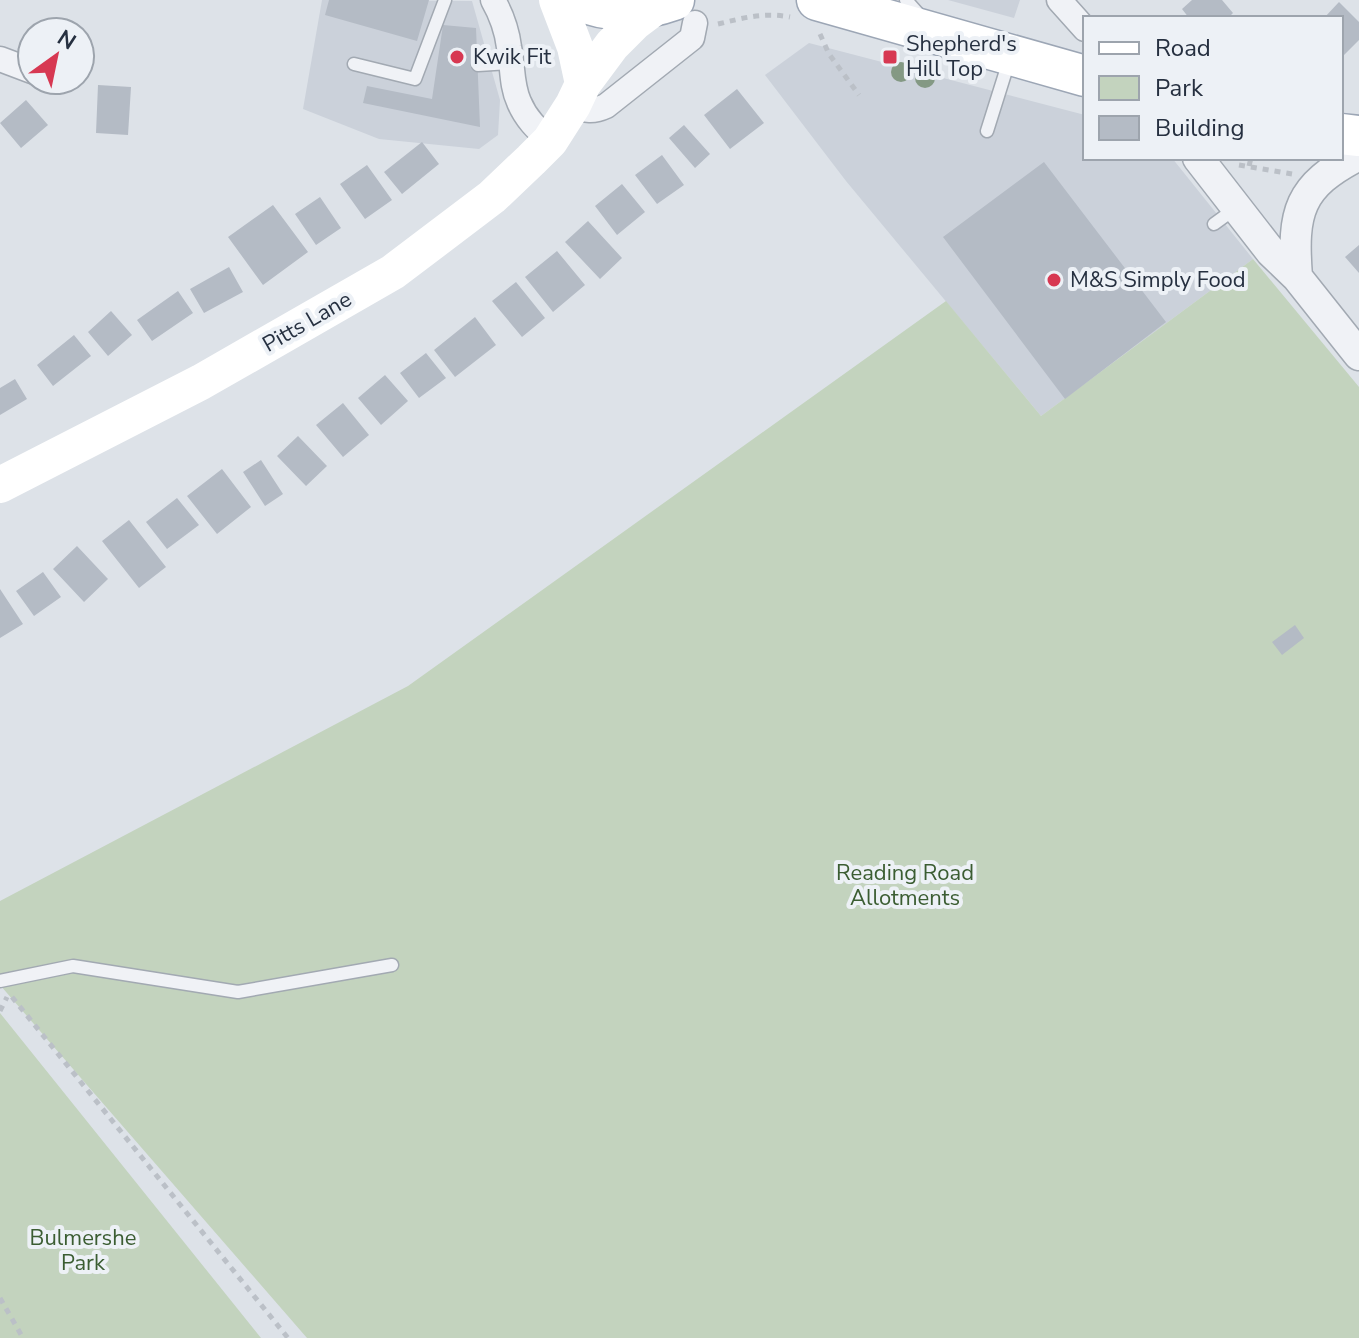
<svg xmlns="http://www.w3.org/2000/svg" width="1359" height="1338" font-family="'Nunito Sans',sans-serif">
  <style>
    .built { fill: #cbd1da }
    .green { fill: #c3d3be }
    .building { fill: #b4bbc5 }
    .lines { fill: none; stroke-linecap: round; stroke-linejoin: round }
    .service-casing { stroke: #a2a9b2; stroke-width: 15 }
    .minor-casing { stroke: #a2a9b2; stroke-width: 27 }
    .tertiary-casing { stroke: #a2a9b2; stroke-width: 33 }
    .primary-casing { stroke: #9ca6b5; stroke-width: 43 }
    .path { stroke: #bbc0c7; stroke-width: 5; stroke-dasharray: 6 6; stroke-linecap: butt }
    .service { stroke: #f0f2f6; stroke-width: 12 }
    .minor { stroke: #f0f2f6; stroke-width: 24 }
    .tertiary { stroke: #f0f2f6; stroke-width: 30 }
    .secondary { stroke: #fff; stroke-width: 36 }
    .primary { stroke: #fff; stroke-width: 40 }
    .tree { fill: #849984 }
    .poi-dot { fill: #d73852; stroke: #edf1f6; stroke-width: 3 }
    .labels { text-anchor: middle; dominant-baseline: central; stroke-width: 8; stroke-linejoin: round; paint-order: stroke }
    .poi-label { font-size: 22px; fill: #263040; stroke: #edf1f6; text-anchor: start }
    .street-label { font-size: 22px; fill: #263040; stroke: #edf1f6 }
    .park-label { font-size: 22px; fill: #3b5d32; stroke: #edf1f6 }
  </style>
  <rect width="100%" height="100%" fill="#dde2e8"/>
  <path class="built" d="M322 0 472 1 500 100 498 135 479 149 379 139 303 109Z
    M948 0H1020L1014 18Z
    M809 43 1085 115V158H1172L1253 259 1041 416 846 181 765 75Z"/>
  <path class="green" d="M1253 259 1359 387V1338H307L0 985V901L408 686 946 301 1041 416Z
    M0 1013 261 1338H0Z"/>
  <path class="building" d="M329 0H429L417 41 325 15Z
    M1192 0H1222L1233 13 1228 18H1189L1182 9Z
    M1339 2 1359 22V40L1344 55 1341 52V18H1324Z
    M443 25 476 28 480 127 363 103 367 86 432 99Z
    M98 85 131 87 128 135 96 133Z
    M737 89 764 123 730 149 704 115Z
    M26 100 48 125 21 148 0 123Z
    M684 125 710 154 695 168 669 138Z
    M422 142 439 164 402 194 384 172Z
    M662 155 684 185 657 204 635 175Z
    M1044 162 1166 322 1065 399 943 237Z
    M367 165 392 200 365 219 340 184Z
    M622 184 645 212 617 235 595 206Z
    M320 197 341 228 316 245 295 214Z
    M273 205 308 252 263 285 228 237Z
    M588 221 622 258 600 279 565 242Z
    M1359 245V273L1345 257Z
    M557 251 585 285 553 312 525 277Z
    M229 267 243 292 204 313 190 289Z
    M516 282 545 318 522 337 492 301Z
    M178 291 193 313 152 341 137 320Z
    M111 311 132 335 108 356 88 332Z
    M475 317 496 345 455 377 434 350Z
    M74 335 91 356 53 386 37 365Z
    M426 353 446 378 419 398 400 373Z
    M385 375 408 401 381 425 358 398Z
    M15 379 27 399 0 415V388Z
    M343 403 369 435 343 457 316 425Z
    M298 436 327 466 306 486 277 456Z
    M261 460 283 494 265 506 243 472Z
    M222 469 251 507 217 534 187 496Z
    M177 498 199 525 167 549 146 522Z
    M129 520 166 567 139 588 102 541Z
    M77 546 108 579 84 602 53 569Z
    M43 572 61 597 34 616 16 591Z
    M0 589 23 624 0 638Z
    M1295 625 1304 638 1282 655 1272 642Z"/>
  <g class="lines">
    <defs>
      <path id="service" d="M906 0 922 18
        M354 64 415 79 445 0
        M478 65 511 63
        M987 131 1009 61
        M1214 224 1236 208
        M0 981 73 966 238 992 392 965"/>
      <path id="minor" d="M493 0C501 14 507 31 509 47 513 65 511 85 519 102 526 119 537 129 550 141
        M1059 0 1085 29
        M0 59 32 71
        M56 80 59 81
        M573 105C586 111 593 112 606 106L692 38 695 23"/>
      <path id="tertiary" d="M1198 158 1271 252 1297 277 1359 355
        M1297 277C1292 212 1298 186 1359 155"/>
      <path id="primary" d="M578 0C611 14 640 12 674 0
        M817 0 1085 76
        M1341 134 1359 136"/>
    </defs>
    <use href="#service" class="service-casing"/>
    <use href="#minor" class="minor-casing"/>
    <use href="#tertiary" class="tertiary-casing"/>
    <use href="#primary" class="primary-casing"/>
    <path class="path" d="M718 24C743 18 764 12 790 17
      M820 34 829 54 859 95
      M1239 165 1292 174
      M1249 166 1251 158
      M12 997 288 1338
      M0 1011 7 997
      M0 1298 23 1338"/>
    <use href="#service" class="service"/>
    <use href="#minor" class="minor"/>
    <use href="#tertiary" class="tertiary"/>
    <path class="secondary" d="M557 0 575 47 583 84
      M0 485 201 382 393 272 492 197 531 160 550 141 573 105 583 84 612 45 635 22 655 7"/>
    <use href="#primary" class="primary"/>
  </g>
  <g class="tree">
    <circle cx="901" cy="72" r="10"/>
    <circle cx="925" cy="78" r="10"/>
  </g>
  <g class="poi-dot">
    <circle cx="457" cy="57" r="8"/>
    <rect x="882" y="49" width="16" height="16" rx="4"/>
    <circle cx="1054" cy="280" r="8"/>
  </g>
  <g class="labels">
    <g class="poi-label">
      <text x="906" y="44">Shepherd's<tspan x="906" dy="25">Hill Top</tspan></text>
      <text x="473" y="57">Kwik Fit</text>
      <text x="1070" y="280">M&amp;S Simply Food</text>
    </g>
    <g class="street-label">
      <text transform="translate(307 322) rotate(-30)">Pitts Lane</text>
    </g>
    <g class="park-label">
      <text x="905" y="873">Reading Road<tspan x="905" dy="25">Allotments</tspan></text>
      <text x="83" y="1238">Bulmershe<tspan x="83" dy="25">Park</tspan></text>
    </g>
  </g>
  <rect x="1083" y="16" width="260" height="144" fill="#edf1f6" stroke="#9da4ad" stroke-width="2"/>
  <rect x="1099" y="42" width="40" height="12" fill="#ffffff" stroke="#9da4ad" stroke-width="2"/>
  <text x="1155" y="56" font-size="24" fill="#263040">Road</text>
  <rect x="1099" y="76" width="40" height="24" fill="#c3d3be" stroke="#9da4ad" stroke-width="2"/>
  <text x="1155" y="96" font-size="24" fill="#263040">Park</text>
  <rect x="1099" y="116" width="40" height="24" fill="#b4bbc5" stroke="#9da4ad" stroke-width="2"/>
  <text x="1155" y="136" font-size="24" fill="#263040">Building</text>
  <g transform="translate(56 56) rotate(33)"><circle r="38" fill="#edf1f6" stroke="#9da4ad" stroke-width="2"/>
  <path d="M0-6L14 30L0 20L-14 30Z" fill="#d73852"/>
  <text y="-12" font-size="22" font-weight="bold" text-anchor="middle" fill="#263040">N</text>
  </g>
</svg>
